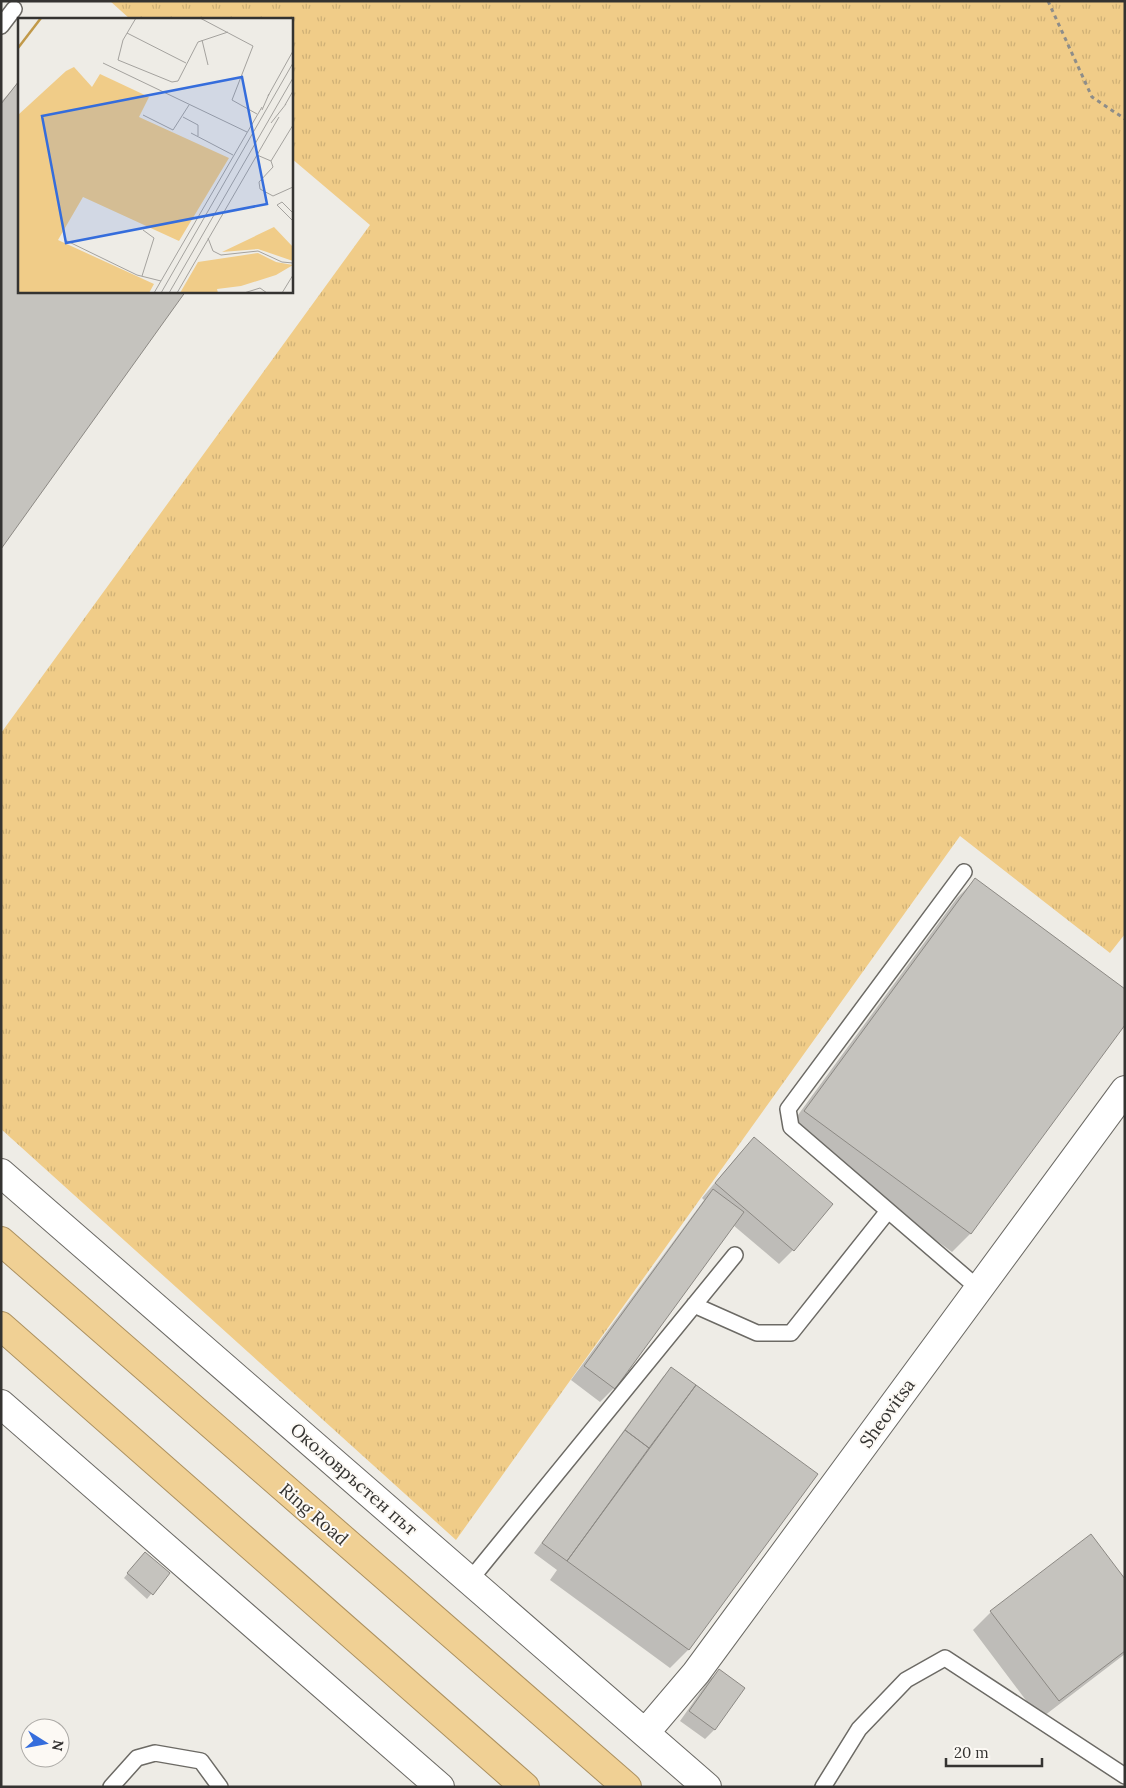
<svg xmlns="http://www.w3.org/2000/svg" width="1126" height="1788" font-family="Lora,serif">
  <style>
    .grass { fill: url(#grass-tufts) }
    .shadow { fill: #0003 }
    .building { fill: #c5c3be; stroke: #8c8984 }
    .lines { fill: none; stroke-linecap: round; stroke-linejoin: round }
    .service-casing { stroke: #6c6a65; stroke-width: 18 }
    .minor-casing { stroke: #6c6a65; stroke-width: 30 }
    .trunk-casing { stroke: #ac9160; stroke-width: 30 }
    .path { stroke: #8e8d89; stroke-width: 3; stroke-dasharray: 4 4; stroke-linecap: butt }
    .service { stroke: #fff; stroke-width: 15 }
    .minor { stroke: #fff; stroke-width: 28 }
    .trunk { stroke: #f0d094; stroke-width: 28 }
    .labels { text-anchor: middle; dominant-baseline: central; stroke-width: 4; stroke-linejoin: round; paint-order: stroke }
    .street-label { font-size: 18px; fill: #343331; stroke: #fcf9f4 }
    .inset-river { fill: none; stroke: #c19949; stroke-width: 2.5 }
    .inset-road { fill: none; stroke: #a4a29e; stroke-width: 1 }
    .view { fill: #356ddc; fill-opacity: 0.15; stroke: #356ddc; stroke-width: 2.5 }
    .inset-edge { fill: none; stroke: #343331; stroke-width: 2.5 }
  </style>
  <defs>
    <pattern id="grass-tufts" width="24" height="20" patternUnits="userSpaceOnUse" patternTransform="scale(1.25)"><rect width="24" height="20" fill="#f0cc88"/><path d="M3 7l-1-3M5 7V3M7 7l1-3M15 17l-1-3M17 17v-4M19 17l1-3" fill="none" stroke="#ceb076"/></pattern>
  </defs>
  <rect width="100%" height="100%" fill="#eeece6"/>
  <path class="grass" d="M110 1H1125V934L1110 953 960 836 456 1540 1 1129V733L370 225 291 158V19H130Z"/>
  <path class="shadow" d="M19 82 1 547V102Z
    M975 880 1125 1023 970 1234 952 1252 787 1130 957 898Z
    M754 1139 793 1250 779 1264 733 1225 614 1388 600 1402 571 1380 704 1200 702 1198 740 1153Z
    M671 1368 816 1475 688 1650 670 1668 550 1580 557 1570 534 1553 662 1378Z
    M140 1558 168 1573 147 1599 124 1578Z
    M1125 1581V1654L1040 1719 973 1630 991 1612Z
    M719 1671 743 1688 714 1730 705 1739 680 1721 709 1680Z"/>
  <path class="building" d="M19 81V291H186L1 549V104Z
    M975 878 1125 989V1025L971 1234 804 1111Z
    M754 1137 833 1204 794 1251 715 1183Z
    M713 1189 744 1212 615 1389 584 1366Z
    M671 1367 696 1385 649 1448 625 1430Z
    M696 1385 818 1474 689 1650 567 1561Z
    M625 1430 649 1448 567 1561 542 1543Z
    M1091 1534 1125 1579V1651L1059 1701 990 1611Z
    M145 1552 170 1573 153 1595 127 1573Z
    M719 1669 745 1688 715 1730 689 1711Z"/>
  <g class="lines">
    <defs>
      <path id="service" d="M1 26 14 9
        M964 872 788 1109 791 1127 978 1288
        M694 1305 757 1333H791L888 1211
        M470 1580 735 1255
        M111 1787 137 1758 155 1753 201 1761 220 1787
        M823 1787 859 1729 906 1680 945 1658 1125 1776"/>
      <path id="minor" d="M1 1173 707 1787
        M1 1404 440 1787
        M645 1733 696 1673 1125 1090"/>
      <path id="trunk" d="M1 1241 627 1787
        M1 1326 525 1787"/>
    </defs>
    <use href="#service" class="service-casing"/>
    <use href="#minor" class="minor-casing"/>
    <use href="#trunk" class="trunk-casing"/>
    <path class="path" d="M1048 1 1092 97 1125 119"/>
    <use href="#service" class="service"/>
    <use href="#minor" class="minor"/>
    <use href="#trunk" class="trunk"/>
  </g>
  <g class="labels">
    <g class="street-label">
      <text transform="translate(887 1413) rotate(-54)">Sheovitsa</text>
      <text transform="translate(354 1479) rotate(41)">Околовръстен път</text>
      <text transform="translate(314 1514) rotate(41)">Ring Road</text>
    </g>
  </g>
  <g transform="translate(18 18)">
    <rect width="275" height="275" fill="#eeece6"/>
    <path d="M56 49 74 69 82 56 131 79 121 99 211 140 161 223 65 179 40 222 136 266 131 275H0V97L48 53ZM256 209 275 229V243L240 231 204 234ZM240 235 258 244 275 247 258 257 223 268 199 271 200 275H162L180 244Z" fill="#f0cc88"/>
    <path class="inset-river" d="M0 30 23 0"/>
    <path class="inset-road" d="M118 0 105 22 100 42 154 64 160 63 180 24 210 14M182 0 235 28 214 82 239 96M109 15 168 45M184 22 190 47M85 45 229 114M250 78 275 33M267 87 275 73M244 92 251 76M125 97 155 112 171 87M165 99 180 107V118M253 105 268 86M173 115 215 137M239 137 253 143 255 149 241 164 242 171 255 178 275 169M253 143 275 107M275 195 264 184 259 187 275 203M190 220 195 233 203 237 240 233 264 244 275 245M49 223 119 257 143 263M124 258 136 220 125 212M136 275 244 89M143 275 275 45M151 275 275 60M159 275 261 99M226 275 242 270 249 275M264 275 275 257"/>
    <path class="view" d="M224 59 249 186 48 225 24 98Z"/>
    <rect width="275" height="275" class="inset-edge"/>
  </g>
  <rect width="1126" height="1788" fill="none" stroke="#343331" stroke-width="5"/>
  <g transform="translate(45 1743) rotate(101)"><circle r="24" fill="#fcf9f4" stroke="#acaaa6"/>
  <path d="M0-4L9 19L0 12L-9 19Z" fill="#356ddc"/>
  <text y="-8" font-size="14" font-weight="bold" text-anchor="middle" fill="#343331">N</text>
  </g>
  <path d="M946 1758v8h96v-8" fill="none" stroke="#343331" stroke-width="2.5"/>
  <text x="954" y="1758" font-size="15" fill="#343331" stroke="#fcf9f4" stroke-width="4" paint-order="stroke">20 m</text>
</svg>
